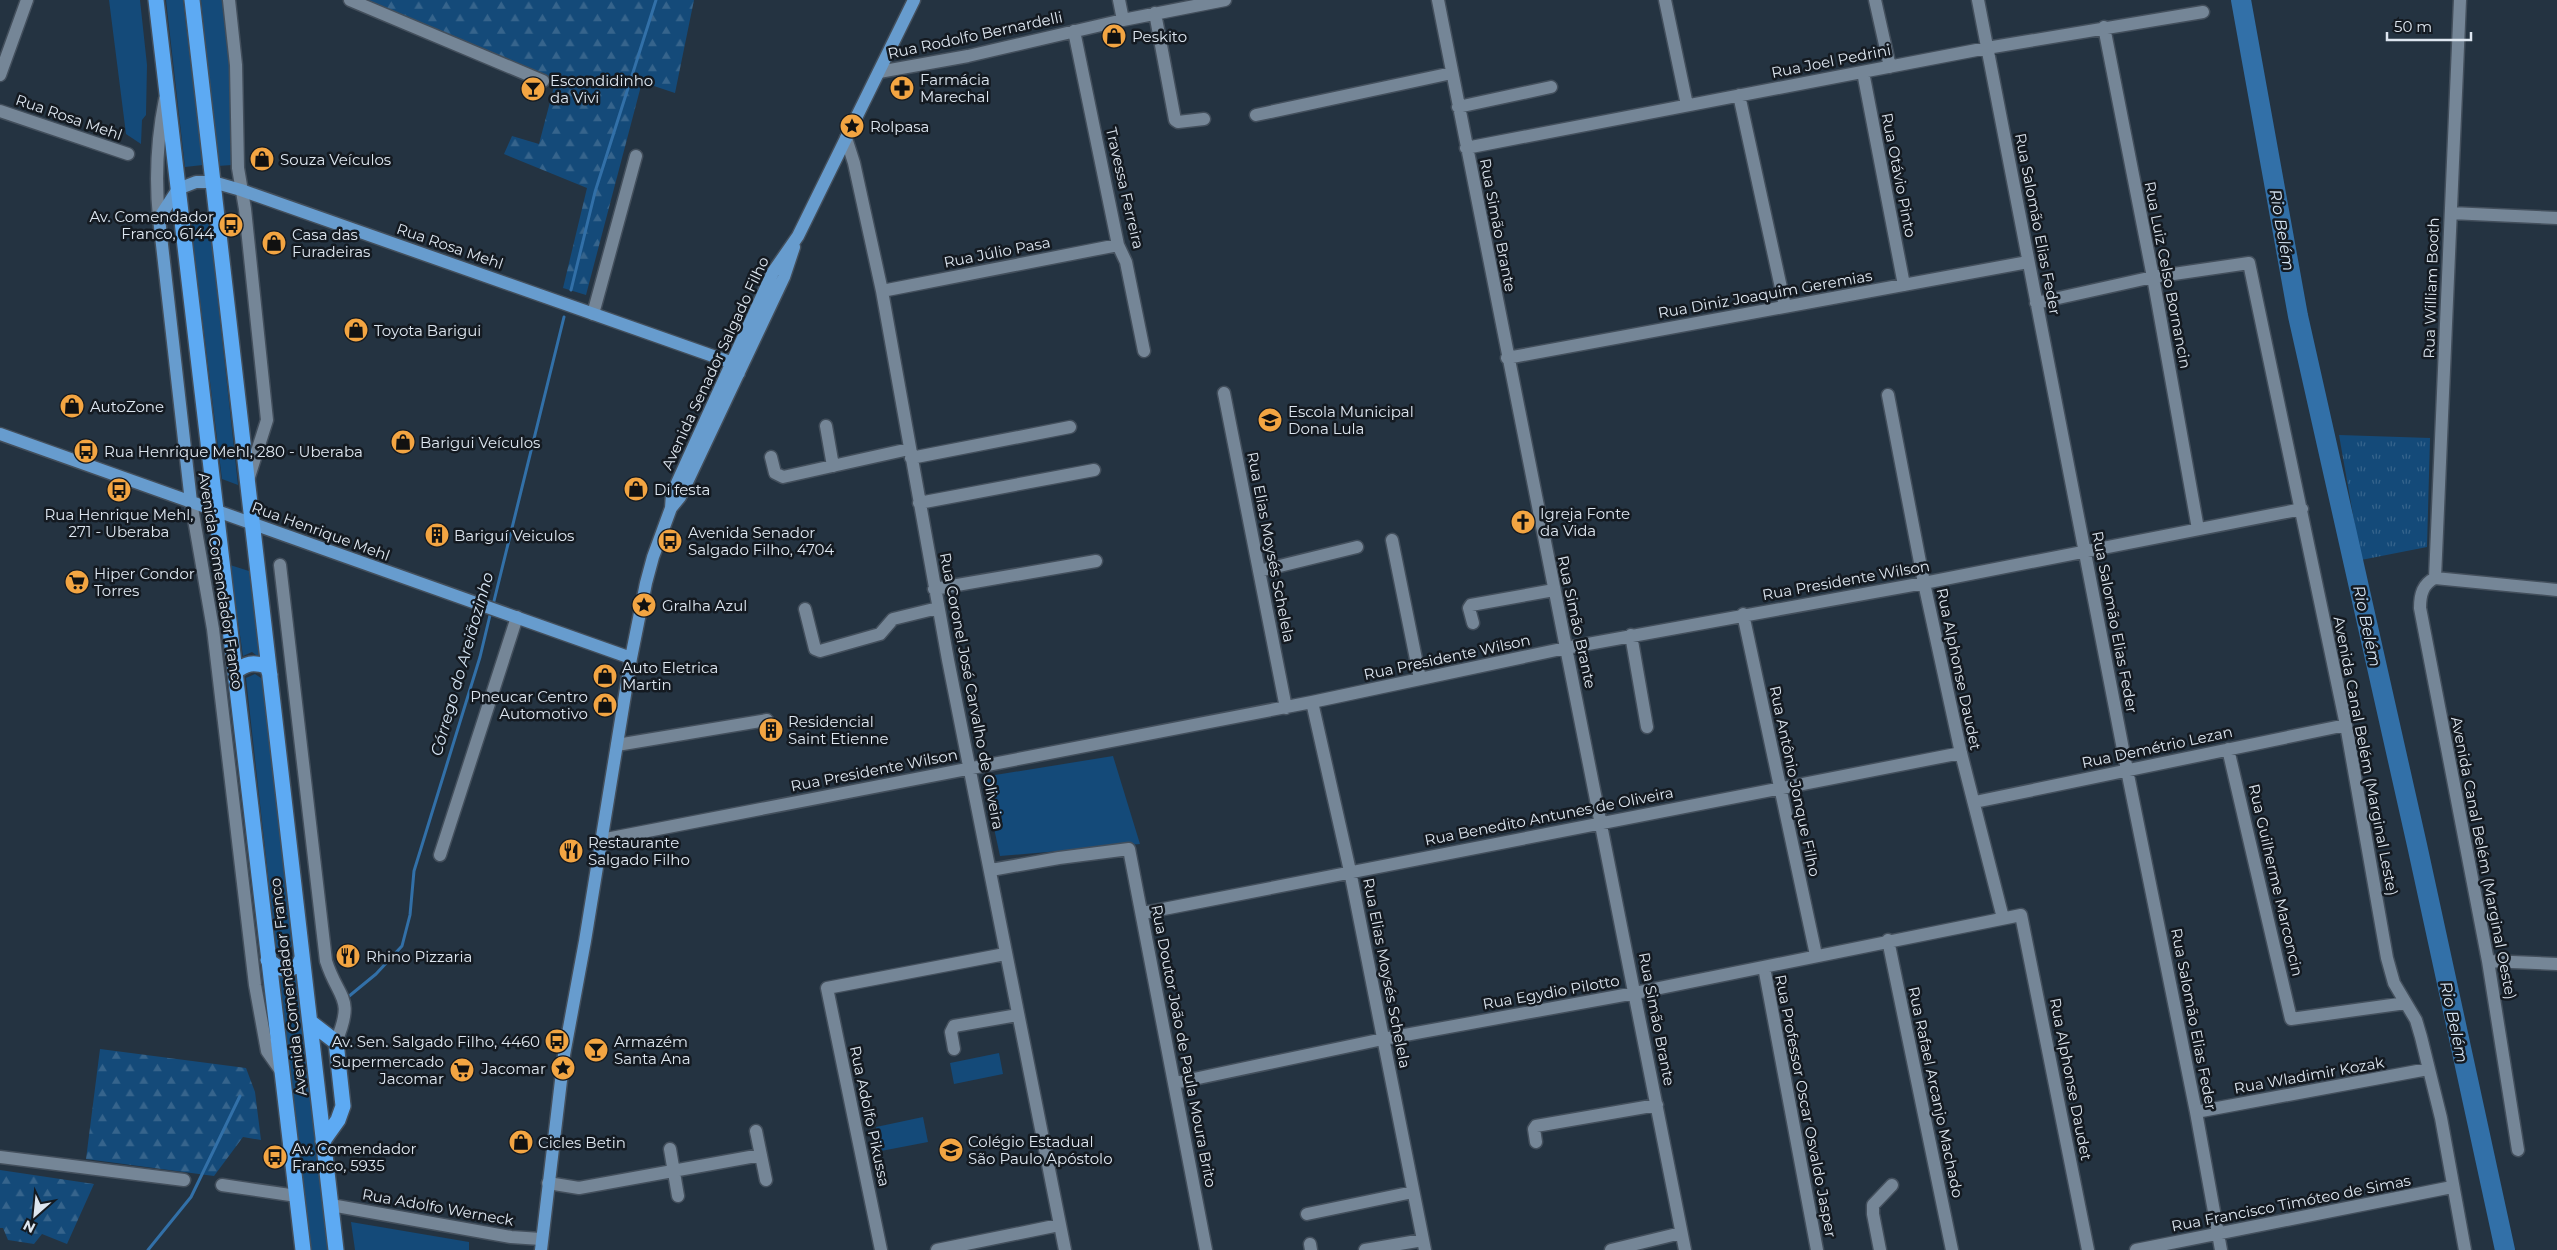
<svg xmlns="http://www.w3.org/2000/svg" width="2557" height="1250" font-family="Montserrat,sans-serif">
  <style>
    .grass { fill: #144a79 }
    .forest { fill: url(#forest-firs) }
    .park { fill: url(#park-tufts) }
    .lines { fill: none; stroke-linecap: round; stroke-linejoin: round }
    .stream { stroke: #3270a8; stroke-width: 3 }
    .river { stroke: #3270a8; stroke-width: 20 }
    .minor-casing { stroke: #434f5c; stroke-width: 15 }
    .major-casing { stroke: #434f5c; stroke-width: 15 }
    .highway-casing { stroke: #434f5c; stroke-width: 18 }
    .minor { stroke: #758697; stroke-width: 12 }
    .major { stroke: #679cce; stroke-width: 12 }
    .highway { stroke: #5daaf3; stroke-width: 15 }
    .labels { text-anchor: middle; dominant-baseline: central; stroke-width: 5; stroke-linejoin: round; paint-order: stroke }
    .street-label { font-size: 15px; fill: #dde6f0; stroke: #141a21 }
    .poi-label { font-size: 15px; fill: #dde6f0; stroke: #141a21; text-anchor: start }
    .water-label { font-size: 16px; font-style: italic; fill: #d5e5f5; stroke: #141a21 }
  </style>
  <defs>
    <pattern id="forest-firs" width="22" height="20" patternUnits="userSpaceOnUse" patternTransform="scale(1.25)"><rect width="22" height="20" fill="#144a79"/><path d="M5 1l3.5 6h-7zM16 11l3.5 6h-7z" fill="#36648c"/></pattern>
    <pattern id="park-tufts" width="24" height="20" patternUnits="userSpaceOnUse" patternTransform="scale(1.25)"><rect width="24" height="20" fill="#144a79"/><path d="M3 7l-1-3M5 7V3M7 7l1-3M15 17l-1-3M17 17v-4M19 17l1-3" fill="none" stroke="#36648c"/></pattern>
  </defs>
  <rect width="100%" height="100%" fill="#243341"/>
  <path class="grass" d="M109 0H140L147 65 146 115 142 120 141 144 126 134Z
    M166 0H183L203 165 185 167Z
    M201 0H226L229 45 232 165 218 166Z
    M190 218H209L238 485 222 479Z
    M230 565 249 571 260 658 252 652 243 656Z
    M255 674 264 680 292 946 285 951 276 947 246 678Z
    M1113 756 1140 844 1000 856 983 777Z
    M299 974 330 1250H311L279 975 284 979 290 980Z
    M999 1053 1003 1074 954 1084 950 1063Z
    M923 1117 928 1142 881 1151 876 1127Z
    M351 1222 469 1242V1250H355Z"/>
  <path class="forest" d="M367 0H694L675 93 642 82 586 295 563 288 587 188 504 154 512 136 539 144 556 79Z
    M100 1049 246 1068 255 1092 261 1140 243 1137 214 1176 86 1159Z
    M0 1170 94 1184 67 1244 42 1234 34 1244 8 1240 3 1228H0Z"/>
  <path class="park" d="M2339 435 2430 438 2427 547 2361 560Z"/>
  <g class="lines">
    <path class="stream" d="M571 290 595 192 656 0
      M493 605 564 317
      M348 997 376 974 402 946 410 915 414 871 480 657 491 611
      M148 1250 191 1197 240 1096"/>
    <path class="river" d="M2241 0 2298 316 2417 845 2505 1250"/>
    <defs>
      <path id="minor" d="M229 0 236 65 238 168 245 209 267 420 248 480
        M350 0 543 81
        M1119 0 1123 20
        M1438 0 1685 1250
        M1665 0 1687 105
        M1875 0 1890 67
        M1978 0 2127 770 2196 1112 2221 1250
        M1155 13 1175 120 1178 122 1204 119
        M2104 27 2153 277 2198 529
        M1074 31 1118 245 1126 262 1144 351
        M879 72 968 56 1123 20 1225 0
        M1863 72 1904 285
        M0 75 27 0
        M1739 95 1785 306
        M1458 107 1551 87
        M0 111 128 154
        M1256 115 1452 73
        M846 138 854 163 882 291 948 660 1065 1250
        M1466 148 1987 48 2203 12
        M2451 213 2557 218
        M159 218C155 178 157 139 165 99
        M882 291 1118 245
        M2036 303 2153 277 2249 263 2346 725 2387 958 2394 983 2416 1020 2421 1037 2441 1118 2465 1250
        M593 314 636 156
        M1507 358 2028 262
        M1224 393 1286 708
        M1888 395 1924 583 1961 753 2003 918
        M826 426 833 466
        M771 457 775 473 783 477 909 449
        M911 458 1070 427
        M191 502 213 629 255 985 267 1051 281 1071
        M919 503 1094 470
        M1392 540 1420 679
        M280 565 326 961C339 1001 355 996 336 1042
        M1259 571 1357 547
        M2435 578C2423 584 2420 594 2420 608L2488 961 2518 1150
        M2435 578 2460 0
        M2435 578 2557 590
        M934 589 1096 561
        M805 609 815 649 820 651 880 634 893 619 938 608
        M1743 614 1816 955
        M1473 623 1469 608 1471 605 1554 590
        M1631 635 1647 727
        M1312 702 1350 871 1425 1250
        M617 745 767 720
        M2228 749 2291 1019 2406 1003
        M1975 802 2346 725
        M601 840 1312 702 1566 648 1924 583 2302 509
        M440 855 517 617
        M991 870 1059 858 1129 849 1206 1250
        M1143 913 1961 753
        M1888 940 1952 1250
        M2488 961 2557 964
        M1764 967 1817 1250
        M954 1049 951 1032 954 1026 1018 1015
        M1175 1083 1383 1039 1635 993 2021 915 2088 1250
        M2196 1112 2428 1069
        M756 1131 766 1180
        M1536 1142 1534 1129 1536 1126 1657 1105
        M670 1149 678 1196
        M0 1157 184 1180
        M548 1183 579 1188 761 1155
        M222 1185 297 1196
        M331 1205 511 1237 541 1239
        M1307 1214 1413 1192
        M1310 1244 1311 1250
        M881 1250 827 988 1005 954
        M937 1250 1059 1225
        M1365 1250 1423 1240
        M1611 1250 1681 1233
        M1880 1250 1873 1214V1205L1892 1185
        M2136 1250 2452 1187"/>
      <path id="major" d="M0 434 631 658
        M191 502 159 218 178 189 196 182H213L241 190 730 362 739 373
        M671 508 680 497 784 277 794 247
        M541 1250 564 1055 585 941 631 658 646 583 653 557 671 508 672 494 773 272 798 236 914 0"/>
      <path id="highway" d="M156 0 303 1250
        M192 0 336 1250
        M235 672C246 663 253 662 267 666L270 675
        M268 960C279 970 286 971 299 965L302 958
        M310 1022 336 1042 343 1106 338 1120 323 1141"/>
    </defs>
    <use href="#minor" class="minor-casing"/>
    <use href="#major" class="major-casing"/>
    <use href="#highway" class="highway-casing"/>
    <use href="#minor" class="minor"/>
    <use href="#major" class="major"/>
    <use href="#highway" class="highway"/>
  </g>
  <defs>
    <symbol id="shop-disc" viewBox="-11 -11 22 22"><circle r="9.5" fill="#f3a542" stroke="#141a21"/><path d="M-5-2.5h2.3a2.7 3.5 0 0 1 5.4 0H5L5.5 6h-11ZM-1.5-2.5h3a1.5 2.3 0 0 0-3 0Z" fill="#111"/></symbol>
    <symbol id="pharmacy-disc" viewBox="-11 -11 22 22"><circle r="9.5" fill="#f3a542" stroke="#141a21"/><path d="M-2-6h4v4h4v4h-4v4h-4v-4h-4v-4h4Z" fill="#111"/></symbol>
    <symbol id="bar-disc" viewBox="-11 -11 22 22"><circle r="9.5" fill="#f3a542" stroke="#141a21"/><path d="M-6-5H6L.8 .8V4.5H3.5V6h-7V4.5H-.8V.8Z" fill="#111"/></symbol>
    <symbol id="sight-disc" viewBox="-11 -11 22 22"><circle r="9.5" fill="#f3a542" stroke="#141a21"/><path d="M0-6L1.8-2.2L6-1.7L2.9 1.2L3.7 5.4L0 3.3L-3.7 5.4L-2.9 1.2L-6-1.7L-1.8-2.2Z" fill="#111"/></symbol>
    <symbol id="bus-disc" viewBox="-11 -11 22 22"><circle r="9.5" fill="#f3a542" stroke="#141a21"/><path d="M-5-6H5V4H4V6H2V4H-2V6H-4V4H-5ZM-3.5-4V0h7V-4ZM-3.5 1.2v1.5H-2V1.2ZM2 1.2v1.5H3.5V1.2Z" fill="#111"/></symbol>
    <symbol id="school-disc" viewBox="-11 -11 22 22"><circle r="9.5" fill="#f3a542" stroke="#141a21"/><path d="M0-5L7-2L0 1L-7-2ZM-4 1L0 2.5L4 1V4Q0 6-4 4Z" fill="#111"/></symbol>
    <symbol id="church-disc" viewBox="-11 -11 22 22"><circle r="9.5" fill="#f3a542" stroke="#141a21"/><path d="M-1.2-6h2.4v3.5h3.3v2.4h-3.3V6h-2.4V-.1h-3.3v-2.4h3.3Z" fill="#111"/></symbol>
    <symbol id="building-disc" viewBox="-11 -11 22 22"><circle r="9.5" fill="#f3a542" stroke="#141a21"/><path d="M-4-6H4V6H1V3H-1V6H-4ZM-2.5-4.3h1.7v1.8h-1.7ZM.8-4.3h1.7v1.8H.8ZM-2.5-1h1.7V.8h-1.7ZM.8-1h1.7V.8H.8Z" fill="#111"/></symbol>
    <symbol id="supermarket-disc" viewBox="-11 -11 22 22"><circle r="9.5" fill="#f3a542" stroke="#141a21"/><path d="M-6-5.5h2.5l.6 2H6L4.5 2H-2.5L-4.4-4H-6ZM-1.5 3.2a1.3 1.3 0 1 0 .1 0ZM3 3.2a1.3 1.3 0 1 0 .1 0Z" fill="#111"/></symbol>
    <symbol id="restaurant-disc" viewBox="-11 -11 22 22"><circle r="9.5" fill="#f3a542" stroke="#141a21"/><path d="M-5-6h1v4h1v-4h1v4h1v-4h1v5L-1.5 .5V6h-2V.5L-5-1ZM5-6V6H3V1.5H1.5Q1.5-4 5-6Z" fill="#111"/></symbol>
  </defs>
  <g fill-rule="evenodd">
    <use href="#shop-disc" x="1100" y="22" width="28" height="28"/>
    <use href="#pharmacy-disc" x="888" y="74" width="28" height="28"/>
    <use href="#bar-disc" x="519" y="75" width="28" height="28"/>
    <use href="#sight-disc" x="838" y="112" width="28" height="28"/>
    <use href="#shop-disc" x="248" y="145" width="28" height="28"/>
    <use href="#bus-disc" x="217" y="211" width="28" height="28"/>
    <use href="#shop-disc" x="260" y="229" width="28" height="28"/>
    <use href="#shop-disc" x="342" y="316" width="28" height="28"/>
    <use href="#shop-disc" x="58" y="392" width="28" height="28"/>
    <use href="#school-disc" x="1256" y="406" width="28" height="28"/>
    <use href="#shop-disc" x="389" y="428" width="28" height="28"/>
    <use href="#bus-disc" x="72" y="437" width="28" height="28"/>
    <use href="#shop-disc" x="622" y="475" width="28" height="28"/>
    <use href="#bus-disc" x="105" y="476" width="28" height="28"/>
    <use href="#church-disc" x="1509" y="508" width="28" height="28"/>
    <use href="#building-disc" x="423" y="521" width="28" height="28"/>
    <use href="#bus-disc" x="656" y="527" width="28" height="28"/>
    <use href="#supermarket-disc" x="63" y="568" width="28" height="28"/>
    <use href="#sight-disc" x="630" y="591" width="28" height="28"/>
    <use href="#shop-disc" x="591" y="662" width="28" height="28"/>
    <use href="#shop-disc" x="591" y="691" width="28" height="28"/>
    <use href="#building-disc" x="757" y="716" width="28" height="28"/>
    <use href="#restaurant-disc" x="557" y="837" width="28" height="28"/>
    <use href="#restaurant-disc" x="334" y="942" width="28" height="28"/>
    <use href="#bus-disc" x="543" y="1027" width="28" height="28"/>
    <use href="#bar-disc" x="582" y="1036" width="28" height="28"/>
    <use href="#sight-disc" x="549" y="1054" width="28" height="28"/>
    <use href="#supermarket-disc" x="448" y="1056" width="28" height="28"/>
    <use href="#shop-disc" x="507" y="1128" width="28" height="28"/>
    <use href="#school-disc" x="937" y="1136" width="28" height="28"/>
    <use href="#bus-disc" x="261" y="1143" width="28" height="28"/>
  </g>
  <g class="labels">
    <g class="street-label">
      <text transform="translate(975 35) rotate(-12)">Rua Rodolfo Bernardelli</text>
      <text transform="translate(1831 61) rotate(-11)">Rua Joel Pedrini</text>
      <text transform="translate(69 117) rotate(19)">Rua Rosa Mehl</text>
      <text transform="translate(1899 175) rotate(79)">Rua Otávio Pinto</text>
      <text transform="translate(1125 188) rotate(77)">Travessa Ferreira</text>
      <text transform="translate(2038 224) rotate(79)">Rua Salomão Elias Feder</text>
      <text transform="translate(1498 225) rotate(79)">Rua Simão Brante</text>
      <text transform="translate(450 246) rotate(19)">Rua Rosa Mehl</text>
      <text transform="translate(997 252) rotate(-11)">Rua Júlio Pasa</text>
      <text transform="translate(2168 275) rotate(79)">Rua Luiz Celso Bornancin</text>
      <text transform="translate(2431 288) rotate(-88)">Rua William Booth</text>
      <text transform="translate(1765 294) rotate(-10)">Rua Diniz Joaquim Geremias</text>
      <text transform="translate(715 363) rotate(-65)">Avenida Senador Salgado Filho</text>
      <text transform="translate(321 531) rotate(20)">Rua Henrique Mehl</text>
      <text transform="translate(1271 547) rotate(79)">Rua Elias Moysés Schelela</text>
      <text transform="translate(1846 580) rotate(-10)">Rua Presidente Wilson</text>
      <text transform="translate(221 581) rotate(81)">Avenida Comendador Franco</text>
      <text transform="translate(1577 622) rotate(78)">Rua Simão Brante</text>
      <text transform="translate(2115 622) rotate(79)">Rua Salomão Elias Feder</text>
      <text transform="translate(1447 657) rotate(-12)">Rua Presidente Wilson</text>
      <text transform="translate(1959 669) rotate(78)">Rua Alphonse Daudet</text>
      <text transform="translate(972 691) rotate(79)">Rua Coronel José Carvalho de Oliveira</text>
      <text transform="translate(2157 747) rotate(-12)">Rua Demétrio Lezan</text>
      <text transform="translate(2366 756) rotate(79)">Avenida Canal Belém (Marginal Leste)</text>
      <text transform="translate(874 770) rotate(-11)">Rua Presidente Wilson</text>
      <text transform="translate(1795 781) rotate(78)">Rua Antônio Jonque Filho</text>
      <text transform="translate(1549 816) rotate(-11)">Rua Benedito Antunes de Oliveira</text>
      <text transform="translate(2484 858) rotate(79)">Avenida Canal Belém (Marginal Oeste)</text>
      <text transform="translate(2276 880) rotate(77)">Rua Guilherme Marconcin</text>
      <text transform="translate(1387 973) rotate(79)">Rua Elias Moysés Schelela</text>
      <text transform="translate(288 987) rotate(-97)">Avenida Comendador Franco</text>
      <text transform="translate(1551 992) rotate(-10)">Rua Egydio Pilotto</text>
      <text transform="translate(1657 1019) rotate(79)">Rua Simão Brante</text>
      <text transform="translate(2194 1019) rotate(79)">Rua Salomão Elias Feder</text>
      <text transform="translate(1184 1046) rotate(79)">Rua Doutor João de Paula Moura Brito</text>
      <text transform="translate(2309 1075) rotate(-10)">Rua Wladimir Kozak</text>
      <text transform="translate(2071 1079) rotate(79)">Rua Alphonse Daudet</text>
      <text transform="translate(1936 1092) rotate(78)">Rua Rafael Arcanjo Machado</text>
      <text transform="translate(1806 1106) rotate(79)">Rua Professor Oscar Osvaldo Jasper</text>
      <text transform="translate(870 1116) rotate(78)">Rua Adolfo Pikussa</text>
      <text transform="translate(2291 1203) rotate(-11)">Rua Francisco Timóteo de Simas</text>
      <text transform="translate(438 1207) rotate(10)">Rua Adolfo Werneck</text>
    </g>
    <g class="poi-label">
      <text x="1132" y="36">Peskito</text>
      <text x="920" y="79">Farmácia<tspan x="920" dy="17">Marechal</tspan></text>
      <text x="550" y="80">Escondidinho<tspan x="550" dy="17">da Vivi</tspan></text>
      <text x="870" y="126">Rolpasa</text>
      <text x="280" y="159">Souza Veículos</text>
      <text x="214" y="216" text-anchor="end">Av. Comendador<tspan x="214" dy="17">Franco, 6144</tspan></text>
      <text x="292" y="234">Casa das<tspan x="292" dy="17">Furadeiras</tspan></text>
      <text x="374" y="330">Toyota Barigui</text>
      <text x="90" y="406">AutoZone</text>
      <text x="1288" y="411">Escola Municipal<tspan x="1288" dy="17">Dona Lula</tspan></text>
      <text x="420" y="442">Barigui Veículos</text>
      <text x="104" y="451">Rua Henrique Mehl, 280 - Uberaba</text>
      <text x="654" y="489">Di festa</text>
      <text x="1540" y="513">Igreja Fonte<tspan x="1540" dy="17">da Vida</tspan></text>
      <text x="119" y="514" text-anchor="middle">Rua Henrique Mehl,<tspan x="119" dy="17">271 - Uberaba</tspan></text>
      <text x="688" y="532">Avenida Senador<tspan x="688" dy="17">Salgado Filho, 4704</tspan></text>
      <text x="454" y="535">Bariguí Veiculos</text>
      <text x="94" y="573">Hiper Condor<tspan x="94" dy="17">Torres</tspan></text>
      <text x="662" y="605">Gralha Azul</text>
      <text x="622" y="667">Auto Eletrica<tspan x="622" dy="17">Martin</tspan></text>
      <text x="588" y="696" text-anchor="end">Pneucar Centro<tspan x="588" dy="17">Automotivo</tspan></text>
      <text x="788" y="721">Residencial<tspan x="788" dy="17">Saint Etienne</tspan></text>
      <text x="588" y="842">Restaurante<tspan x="588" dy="17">Salgado Filho</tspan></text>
      <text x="366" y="956">Rhino Pizzaria</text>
      <text x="540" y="1041" text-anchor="end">Av. Sen. Salgado Filho, 4460</text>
      <text x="614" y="1041">Armazém<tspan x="614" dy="17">Santa Ana</tspan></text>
      <text x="444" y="1061" text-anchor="end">Supermercado<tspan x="444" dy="17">Jacomar</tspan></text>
      <text x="546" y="1068" text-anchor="end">Jacomar</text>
      <text x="968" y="1141">Colégio Estadual<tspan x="968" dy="17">São Paulo Apóstolo</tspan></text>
      <text x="538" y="1142">Cicles Betin</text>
      <text x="292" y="1148">Av. Comendador<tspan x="292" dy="17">Franco, 5935</tspan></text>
    </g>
    <g class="water-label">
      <text transform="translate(2282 230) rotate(80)">Rio Belém</text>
      <text transform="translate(2367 626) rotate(78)">Rio Belém</text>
      <text transform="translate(462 664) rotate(-74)">Córrego do Areiãozinho</text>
      <text transform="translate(2454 1022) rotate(78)">Rio Belém</text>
    </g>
  </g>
  <g transform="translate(35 1215) rotate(207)" stroke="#141a21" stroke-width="4" paint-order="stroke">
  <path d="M0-4L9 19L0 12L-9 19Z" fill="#dde6f0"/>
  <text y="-8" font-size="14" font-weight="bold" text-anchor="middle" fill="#dde6f0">N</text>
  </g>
  <path d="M2387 32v8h84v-8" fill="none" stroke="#dde6f0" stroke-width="2.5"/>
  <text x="2394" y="32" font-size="15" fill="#dde6f0" stroke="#141a21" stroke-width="4" paint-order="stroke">50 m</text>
</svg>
